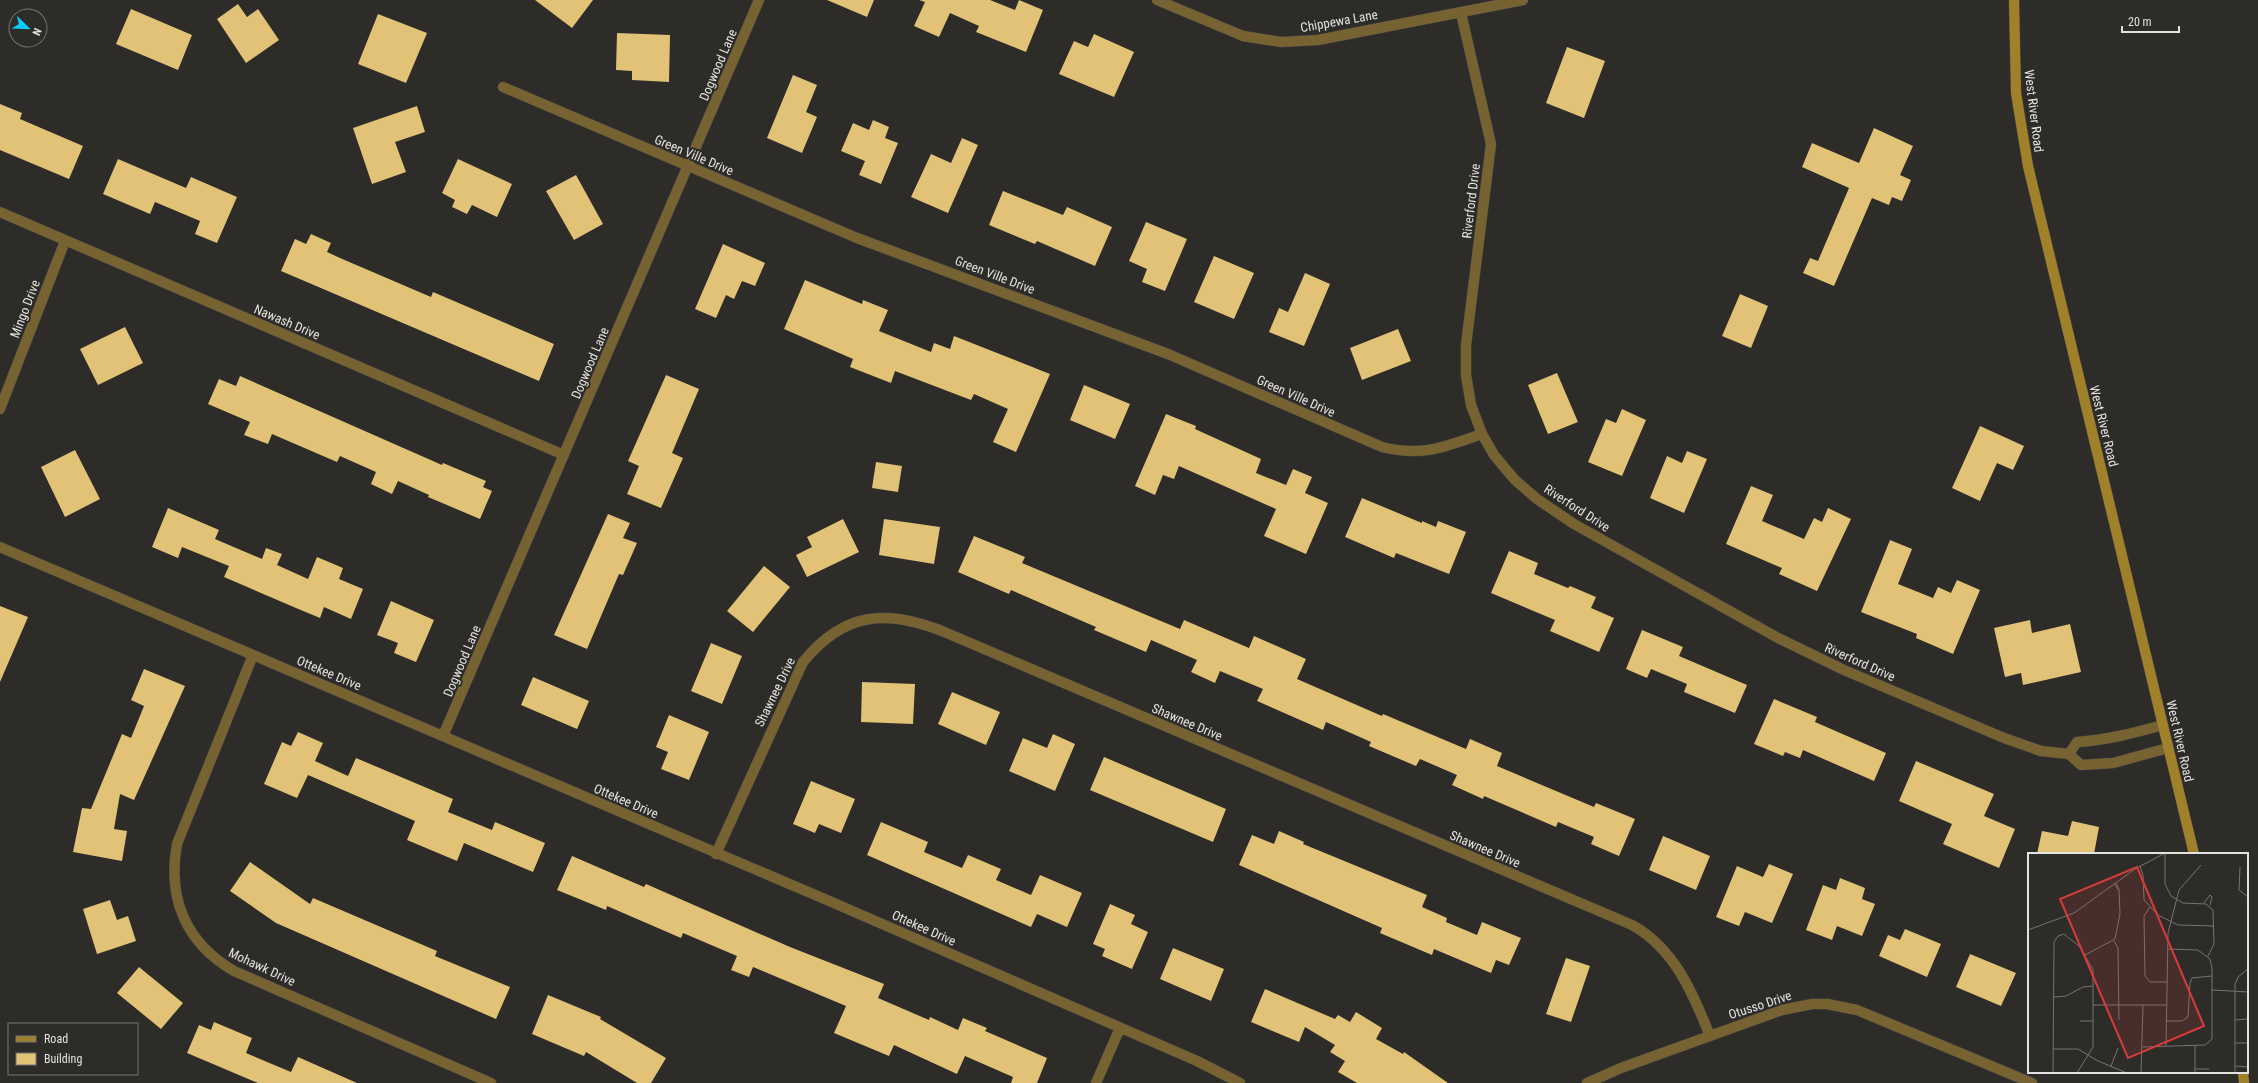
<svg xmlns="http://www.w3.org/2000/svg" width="2258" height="1083" font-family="'Roboto Condensed',sans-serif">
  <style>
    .building { fill: #e1c277 }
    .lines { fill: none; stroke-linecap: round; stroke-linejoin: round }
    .minor-casing { stroke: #4b4946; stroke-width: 11 }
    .secondary-casing { stroke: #4b4946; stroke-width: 11 }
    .minor { stroke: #776332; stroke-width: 10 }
    .secondary { stroke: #a1802a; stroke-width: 10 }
    .labels { text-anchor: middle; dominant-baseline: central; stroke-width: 4; stroke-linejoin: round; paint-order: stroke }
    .street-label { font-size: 13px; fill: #e2e2df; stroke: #2e2c29 }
    .inset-road { fill: none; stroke: #767572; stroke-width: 1 }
    .view { fill: #d73b3a; fill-opacity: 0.15; stroke: #d73b3a; stroke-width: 2 }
    .inset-edge { fill: none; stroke: #e2e2df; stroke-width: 2 }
  </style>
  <rect width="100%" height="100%" fill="#2e2c29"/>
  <path class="building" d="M535 0H593L572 28Z
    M827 0H874L867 17Z
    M919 0H990L1015 10 1019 0 1043 10 1026 52 976 32 979 26 950 13 939 37 914 26 925 2Z
    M238 4 247 17 258 9 279 40 246 63 217 19Z
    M131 9 192 35 178 70 116 44Z
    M378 14 427 33 406 83 358 64Z
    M617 33 670 35 669 82 632 80V71L616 70Z
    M1094 34 1134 52 1114 97 1059 74 1074 41 1088 47Z
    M1567 47 1605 61 1584 118 1546 103Z
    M793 75 817 85 806 112 817 117 802 153 767 138Z
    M0 104 22 113 20 119 83 146 69 179 0 150Z
    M417 106 425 132 395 142 406 172 372 184 353 128Z
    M873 120 889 127 885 138 898 143 881 184 859 175 865 161 841 151 853 123 869 130Z
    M1874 128 1913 146 1900 175 1911 180 1902 201 1892 197 1889 205 1872 198 1834 286 1803 273 1810 258 1818 261 1849 188 1802 167 1812 143 1859 163Z
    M962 138 978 145 948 213 911 197 931 154 951 163Z
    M118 159 186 188 191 177 237 197 217 243 195 234 200 221 155 202 150 214 103 194Z
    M458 159 512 184 497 217 472 205 467 214 452 207 455 200 442 193Z
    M576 175 603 224 574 240 546 191Z
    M1003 191 1063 215 1067 207 1112 227 1095 266 1037 241 1035 244 989 225Z
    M1146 222 1187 239 1165 291 1142 282 1147 269 1129 261Z
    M311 234 331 243 327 252 340 258 431 297 433 292 554 344 539 381 281 271 295 239 306 244Z
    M723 244 765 263 755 286 742 281 734 299 726 295 716 318 695 309Z
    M1214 256 1254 273 1234 319 1194 302Z
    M1305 273 1330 284 1304 346 1269 332 1279 308 1288 312Z
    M805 280 862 304 863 300 888 310 879 331 931 352 934 343 950 349 954 336 1050 374 1016 452 993 442 1008 409 974 394 971 400 895 371 891 383 850 367 853 359 784 329Z
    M1740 294 1768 306 1751 348 1722 336Z
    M125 327 143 363 98 385 80 349Z
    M1398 329 1411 361 1362 380 1350 348Z
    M1557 373 1578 422 1548 434 1528 385Z
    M666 375 699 389 672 453 683 458 661 508 627 494 639 466 628 461Z
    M240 376 442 465 443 463 486 481 483 487 492 491 480 519 428 497 429 495 398 481 392 494 371 484 376 472 340 456 337 462 272 434 268 444 244 435 250 422 208 404 219 379 236 386Z
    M1084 385 1130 404 1115 439 1070 420Z
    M1622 409 1646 420 1622 476 1588 462 1606 419 1616 423Z
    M1166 414 1196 426 1195 429 1261 459 1256 473 1286 485 1293 469 1312 477 1305 493 1328 503 1306 554 1264 536 1276 509 1179 466 1174 479 1163 475 1155 495 1135 486Z
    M1980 426 2024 446 2013 470 1997 463 1980 501 1952 488Z
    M75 450 100 499 65 517 41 467Z
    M1687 451 1707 459 1684 513 1650 498 1667 456 1682 463Z
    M876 462 902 466 898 492 872 488Z
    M1751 486 1773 495 1762 521 1804 539 1814 518 1822 522 1828 508 1851 519 1817 591 1779 574 1782 568 1726 544Z
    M1362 498 1422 523V521L1436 527 1438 521 1466 532 1449 574 1396 553 1394 558 1345 537Z
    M168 508 219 530 215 539 262 559 266 548 282 554 277 565 308 579 317 557 343 568 339 579 363 589 351 619 324 607 320 618 296 608 224 577 229 566 182 547 178 558 152 547Z
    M608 514 630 523 623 538 637 543 623 575 619 574 587 649 554 635Z
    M843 519 859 552 807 577 796 555 812 547 807 537Z
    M884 519 940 527 934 564 879 555Z
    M974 536 1025 557 1022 563 1180 629 1184 620 1249 648 1254 636 1306 659 1297 679 1382 716 1383 714 1466 749 1470 739 1502 753 1497 766 1594 807 1596 803 1635 819 1619 856 1591 844 1594 837 1558 822 1556 827 1484 796 1483 799 1452 785 1457 775 1420 759 1416 766 1369 746 1371 742 1326 722 1323 730 1257 701 1263 689 1220 671 1215 683 1191 672 1197 660 1151 640 1146 652 1094 630 1096 627 1011 590 1009 594 958 572Z
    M1890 540 1912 549 1898 584 1933 598 1938 587 1951 593 1957 580 1980 590 1953 654 1916 638 1917 634 1861 612Z
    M1509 551 1538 563 1534 574 1568 588 1570 586 1596 597 1591 608 1614 618 1599 652 1550 631 1555 620 1491 593Z
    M764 566 790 587 753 632 727 611Z
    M391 601 434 620 416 662 394 653 398 643 377 635Z
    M0 606 28 617 0 682Z
    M2030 620 2032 633 2070 624 2081 672 2023 685 2021 673 2005 677 1994 628Z
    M1642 630 1683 647 1679 656 1747 685 1735 713 1684 692 1687 684 1651 669 1647 678 1626 669Z
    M711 643 742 656 722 704 691 691Z
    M144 669 185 686 134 800 120 794 114 829 127 831 122 861 73 852 82 808 91 809 122 734 131 738 144 706 131 700Z
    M533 677 589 701 577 729 521 705Z
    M862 682 915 684 913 724 861 722Z
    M952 692 1000 712 986 745 938 724Z
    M1774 699 1817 717 1815 722 1886 753 1874 781 1803 750 1800 758 1785 752 1783 756 1754 744Z
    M669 715 709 732 689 780 661 769 668 752 656 747Z
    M298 732 323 743 315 761 348 776 356 758 453 799 448 812 492 830 495 822 545 843 533 872 464 843 457 861 407 840 415 821 308 775 297 798 264 784 282 742 291 746Z
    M1053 734 1075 744 1055 791 1009 771 1023 738 1047 748Z
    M1104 757 1226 809 1213 842 1090 790Z
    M1916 761 1994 794 1984 816 2015 829 1999 868 1943 844 1952 824 1899 801Z
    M811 781 855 799 841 833 819 824 815 833 793 824Z
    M2072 821 2099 827 2094 854H2037L2042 831 2068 836Z
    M881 822 928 842 924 852 962 868 968 855 1001 869 996 880 1031 895 1040 875 1082 893 1067 927 1037 914 1031 927 867 855Z
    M1279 831 1304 842 1303 844 1427 895 1422 907 1447 918 1446 922 1477 935 1482 922 1521 938 1509 965 1496 960 1491 973 1434 949 1432 955 1380 933 1382 928 1239 865 1252 835 1274 844Z
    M1663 836 1710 856 1696 890 1649 870Z
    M572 856 644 887 646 884 790 947 884 984 878 998 929 1020 930 1017 958 1030 963 1018 987 1028 985 1031 1047 1058 1037 1083H1011L1013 1077 965 1056 957 1074 894 1045 889 1056 834 1033 846 1006 753 967 749 977 731 970 737 956 683 933 681 938 607 906 606 910 557 890Z
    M250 862 310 904 313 898 437 951 435 956 510 987 496 1019 276 923 230 891Z
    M1769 864 1793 874 1772 923 1745 912 1739 926 1716 917 1737 866 1763 877Z
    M1840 878 1865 888 1862 899 1875 904 1862 936 1837 926 1832 940 1806 930 1823 885 1836 890Z
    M110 900 117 920 128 916 136 941 97 954 83 909Z
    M1110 904 1135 915 1131 924 1148 932 1132 969 1102 956 1105 949 1093 944Z
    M1905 929 1941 944 1927 977 1879 956 1888 935 1900 940Z
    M1173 948 1224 969 1211 1001 1160 979Z
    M1970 954 2016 973 2001 1006 1956 987Z
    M1566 958 1590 966 1571 1022 1546 1014Z
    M139 967 183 1003 161 1029 117 993Z
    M1265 989 1335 1019 1338 1015 1350 1022 1356 1012 1382 1028 1376 1039 1403 1054 1404 1052 1448 1083H1357L1338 1072 1345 1061 1330 1052 1335 1045 1305 1027 1299 1042 1251 1022Z
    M548 995 601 1017 600 1019 666 1058 651 1083H637L586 1052 584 1056 532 1034Z
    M214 1022 252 1038 246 1053 291 1072 298 1057 357 1083H258L187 1053 199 1025 211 1030Z"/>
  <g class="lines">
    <defs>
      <path id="minor" d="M1157 0 1243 36 1281 42 1318 40 1523 0
        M1461 13 1491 144 1466 345V375L1471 405 1482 434 1494 455 1515 480 1537 499 1574 524 1778 638 1844 670 2004 738 2041 751 2069 754
        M503 87 857 238 1168 354 1382 447C1423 457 1444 447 1482 434
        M0 212 564 455
        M0 409 65 241
        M0 547 827 900 1197 1061 1240 1083
        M253 655 177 844C167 899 186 943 234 971L491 1083
        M2163 725C2134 733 2107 740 2077 742L2069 754 2081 765 2113 763 2168 748
        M443 736 759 0
        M716 854 803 662C844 612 885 609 942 631L1632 925C1674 948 1693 993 1710 1036
        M1096 1083 1120 1028
        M1587 1083 1621 1068 1782 1010 1812 1004H1827L1857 1010 2032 1083"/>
      <path id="secondary" d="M2014 0 2016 93 2028 166 2194 854
        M2243 1072 2244 1083"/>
    </defs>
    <use href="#minor" class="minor-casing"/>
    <use href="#secondary" class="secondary-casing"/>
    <use href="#minor" class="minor"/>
    <use href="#secondary" class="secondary"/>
  </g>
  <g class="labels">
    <g class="street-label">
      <text transform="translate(1339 21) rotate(-10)">Chippewa Lane</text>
      <text transform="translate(718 65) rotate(-67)">Dogwood Lane</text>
      <text transform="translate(2034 111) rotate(83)">West River Road</text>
      <text transform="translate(694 155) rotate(23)">Green Ville Drive</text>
      <text transform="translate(1471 201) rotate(-83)">Riverford Drive</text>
      <text transform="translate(995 275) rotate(21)">Green Ville Drive</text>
      <text transform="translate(25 309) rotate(-69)">Mingo Drive</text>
      <text transform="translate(287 322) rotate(23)">Nawash Drive</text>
      <text transform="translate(590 363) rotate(-67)">Dogwood Lane</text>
      <text transform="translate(1296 396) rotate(24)">Green Ville Drive</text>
      <text transform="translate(2104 426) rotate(76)">West River Road</text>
      <text transform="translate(1577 508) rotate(33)">Riverford Drive</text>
      <text transform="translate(462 661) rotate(-67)">Dogwood Lane</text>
      <text transform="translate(1860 662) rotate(24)">Riverford Drive</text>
      <text transform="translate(329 673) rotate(23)">Ottekee Drive</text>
      <text transform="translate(775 692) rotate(-64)">Shawnee Drive</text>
      <text transform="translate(1187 722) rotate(23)">Shawnee Drive</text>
      <text transform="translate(2180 741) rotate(77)">West River Road</text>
      <text transform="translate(626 801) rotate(23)">Ottekee Drive</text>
      <text transform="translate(1485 849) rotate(23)">Shawnee Drive</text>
      <text transform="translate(924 928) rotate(24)">Ottekee Drive</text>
      <text transform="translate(262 967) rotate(25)">Mohawk Drive</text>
      <text transform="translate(1760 1005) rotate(-18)">Otusso Drive</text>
    </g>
  </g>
  <g transform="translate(2028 853)">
    <rect width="220" height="220" fill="#2e2c29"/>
    <path class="inset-road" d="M137 1V31L143 43 155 50 178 51 185 57 186 91 180 103M112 13 115 22 116 47 130 62 150 72 186 73M212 14 211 37 220 44M86 31 91 37 88 30M176 50 182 42 184 44 182 52M122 54 116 63 117 123 122 129H139M0 77 46 60 107 16 137 0M86 88 90 95 91 167M57 102 87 86 92 61 91 37M184 137 220 139M26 144 38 143 55 134 65 133M65 152H138M207 167 220 166M52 168H65M138 168H154L160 164 162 130 164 125 184 123M0 174V220M207 190H220M138 193 140 80 151 37 173 12M115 194 177 192 184 186V115L182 106 170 97 139 96M25 196H50L70 208 99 220M83 213 90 195M207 213 220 214M167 216H181M25 220 26 89 30 83 36 81 52 94 65 117V194L49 220M113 220 115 152M167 220V192M207 220V131L210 124 220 116"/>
    <path class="view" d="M109 14 176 173 100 205 32 46Z"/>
    <rect width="220" height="220" class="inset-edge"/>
  </g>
  <rect x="8" y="1023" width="130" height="52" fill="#2e2c29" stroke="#767572"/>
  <rect x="16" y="1036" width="20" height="6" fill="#a1802a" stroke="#767572"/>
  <text x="44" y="1043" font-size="12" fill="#e2e2df">Road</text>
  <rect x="16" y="1053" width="20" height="12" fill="#e1c277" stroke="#767572"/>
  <text x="44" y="1063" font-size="12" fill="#e2e2df">Building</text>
  <g transform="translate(28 28) rotate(113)"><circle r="19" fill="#2e2c29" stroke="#767572"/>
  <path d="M0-3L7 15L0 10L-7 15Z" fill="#09cafa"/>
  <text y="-6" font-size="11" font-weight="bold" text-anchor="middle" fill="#e2e2df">N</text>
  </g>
  <path d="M2122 26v6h57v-6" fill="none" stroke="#e2e2df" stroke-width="2"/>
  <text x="2128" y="26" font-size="12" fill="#e2e2df" stroke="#2e2c29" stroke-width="3" paint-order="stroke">20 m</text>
</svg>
